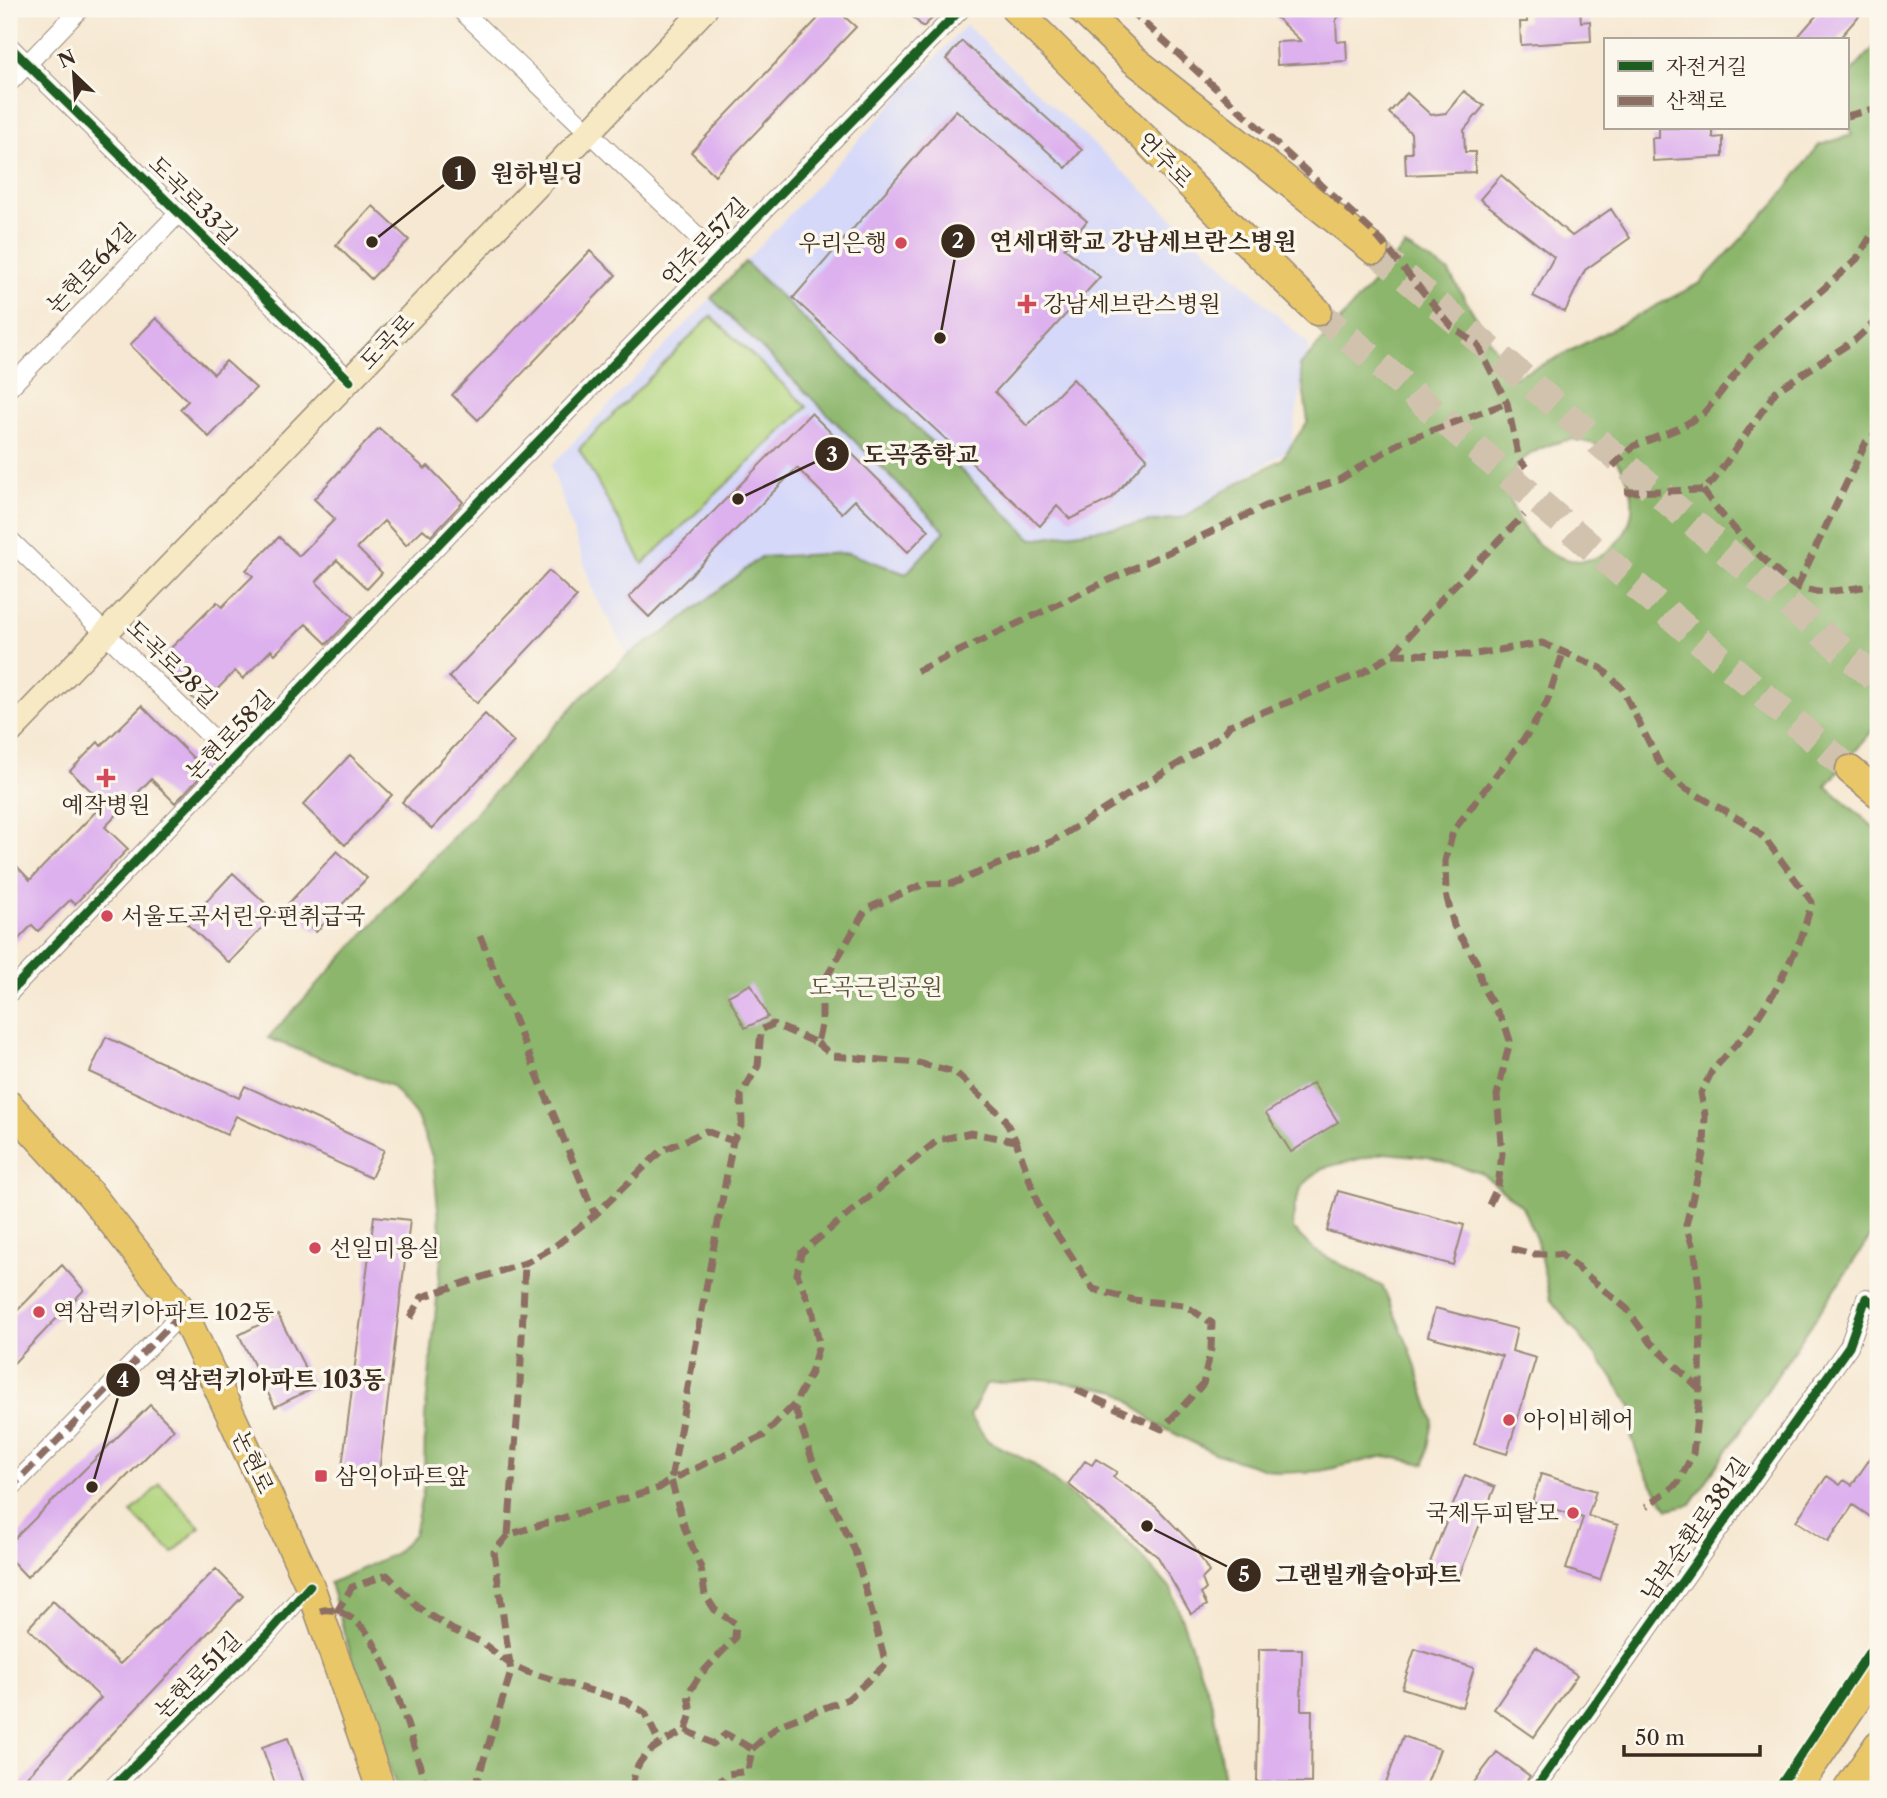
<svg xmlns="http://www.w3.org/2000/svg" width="1887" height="1798" font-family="'Libre Caslon Text','Noto Serif KR',serif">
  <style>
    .built { fill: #d5d8f9 }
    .green { fill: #b0d47d; stroke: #767f4e; stroke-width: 2 }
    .forest { fill: #8cb66c; stroke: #647045; stroke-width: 2; fill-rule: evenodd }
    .building { fill: #ddb0ee }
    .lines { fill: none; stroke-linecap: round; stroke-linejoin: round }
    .primary-tunnel { stroke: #d1c2ae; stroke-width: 28; stroke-dasharray: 28 14; stroke-linecap: butt }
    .street-casing { stroke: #988978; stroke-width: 20 }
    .secondary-casing { stroke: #988978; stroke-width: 27 }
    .primary-casing { stroke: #988978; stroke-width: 31 }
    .street { stroke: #fff; stroke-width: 18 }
    .secondary { stroke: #f6e9c3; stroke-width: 24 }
    .primary { stroke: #e9c769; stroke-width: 28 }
    .quiet { stroke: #8d6e63; stroke-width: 7; stroke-dasharray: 14 7; stroke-linecap: butt }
    .cycleway-casing { stroke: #fbf7ec; stroke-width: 13 }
    .cycleway { stroke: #1b5e20; stroke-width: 9 }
    .poi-dot { fill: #d1495b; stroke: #fbf7ec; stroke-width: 2.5 }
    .labels { text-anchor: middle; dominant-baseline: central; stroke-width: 7; stroke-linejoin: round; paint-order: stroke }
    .street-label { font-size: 23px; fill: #3b2a1e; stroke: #fbf7ec }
    .poi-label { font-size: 23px; fill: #3b2a1e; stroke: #fbf7ec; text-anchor: start }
    .park-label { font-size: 23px; fill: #585436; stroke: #fbf7ec }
    .leader { fill: none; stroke: #3b2a1e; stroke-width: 2.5 }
    .callout-dot { fill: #3b2a1e; stroke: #fbf7ec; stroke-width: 2.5 }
    .mark-label { font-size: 21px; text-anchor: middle; font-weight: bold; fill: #fff }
    .callout-label { font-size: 24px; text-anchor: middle; font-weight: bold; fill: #3b2a1e; stroke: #fbf7ec; stroke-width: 7; stroke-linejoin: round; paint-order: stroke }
  </style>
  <rect width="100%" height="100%" fill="#fbf7ec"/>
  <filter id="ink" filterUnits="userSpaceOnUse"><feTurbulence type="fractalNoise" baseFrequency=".0143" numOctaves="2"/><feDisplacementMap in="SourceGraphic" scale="14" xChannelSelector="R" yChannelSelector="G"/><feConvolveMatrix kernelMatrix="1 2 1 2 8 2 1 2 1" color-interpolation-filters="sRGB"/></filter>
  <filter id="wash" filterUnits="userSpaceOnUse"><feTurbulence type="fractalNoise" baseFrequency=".00686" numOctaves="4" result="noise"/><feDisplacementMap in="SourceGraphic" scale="28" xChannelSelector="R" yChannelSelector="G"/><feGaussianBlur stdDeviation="1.57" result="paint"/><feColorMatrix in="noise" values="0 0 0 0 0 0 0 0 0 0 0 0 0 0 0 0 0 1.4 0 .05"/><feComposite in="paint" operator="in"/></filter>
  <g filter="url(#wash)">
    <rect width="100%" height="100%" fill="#f6e8d2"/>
    <path class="built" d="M966 25 1309 345 1290 448 1185 517 1032 539 745 262Z
      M711 298 945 531 906 574 849 553 668 630 628 655 595 595 551 466Z"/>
    <path class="green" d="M711 316 807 407 643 564 579 449Z
      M160 1484 200 1527 173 1553 131 1513Z"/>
    <path class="forest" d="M1878 43V724L1826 786 1878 831V1225L1691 1504 1668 1509 1642 1467 1631 1435 1632 1408 1609 1372 1550 1299 1537 1241 1522 1206 1481 1173 1428 1157 1384 1153 1322 1168 1302 1186 1294 1208 1293 1229 1314 1250 1383 1287 1411 1352 1433 1420 1425 1464 1385 1456 1321 1471 1279 1473 1214 1453 1157 1425 1118 1391 1043 1379 986 1384 970 1416 988 1441 1032 1463 1128 1542 1171 1589 1213 1707 1224 1781 1217 1789H397L363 1697 330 1583 394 1554 414 1534 424 1486 425 1417 442 1249 433 1159 417 1117 392 1086 268 1038 580 699 628 655 668 630 761 557 849 553 906 574 945 531 711 298 745 262 1032 539 1185 517 1227 489 1281 460 1308 421 1300 366 1405 246 1448 271 1512 377 1547 363 1700 283 1777 201 1819 145 1852 135 1847 123V77ZM1572 439C1580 441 1591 442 1598 446 1628 461 1643 504 1624 533 1581 599 1503 533 1510 482 1514 455 1550 443 1572 439Z"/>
    <g id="blocks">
      <path class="building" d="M827 9H836L856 27 715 175 691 152Z
        M905 9H942L923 27Z
        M1267 9H1345L1336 20 1337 42 1346 41 1347 61 1277 65 1276 42 1301 41Z
        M1527 9H1580L1581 22 1590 21 1591 41 1521 45 1520 22H1527Z
        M1822 9H1865L1838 40H1795Z
        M962 41 1082 150 1066 168 946 59Z
        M1464 91 1484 106 1464 130 1465 152H1475V172L1406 175 1405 153H1412L1411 133 1389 113 1407 93 1431 115 1446 113Z
        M956 110 1087 221 1064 248 1100 277 995 392 1027 426 1073 379 1147 458 1111 499 1070 519 1057 506 1040 526 793 298Z
        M1659 128H1713V138L1723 137V157L1653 161 1652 138H1659Z
        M1501 175 1572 236 1611 209 1630 238 1585 270 1565 312 1533 296 1554 257 1480 199Z
        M373 206 409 240 371 279 336 245Z
        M590 251 616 275 478 420 452 395Z
        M156 318 214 374 226 361 256 388 209 437 180 409 188 401 130 345Z
        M811 413 929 530 908 552 855 500 842 513 797 468 649 617 629 597Z
        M379 428 425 469 428 466 463 502 431 536 423 529 406 545 384 521 357 548 382 573 367 589 337 560 316 582 353 617 327 644 306 624 275 654 271 650 243 679 235 671 201 706 157 662 217 602 222 607 253 576 246 570 279 537 299 556 335 519 314 499Z
        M549 571 577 597 477 703 449 677Z
        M142 706 206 771 175 803 151 779 105 827 128 849 75 904 70 900 38 931 32 925 9 949V858L30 880 104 803 70 771 98 742 101 746Z
        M485 714 514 742 432 829 402 802Z
        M350 755 392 795 345 845 303 805Z
        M337 851 367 878 316 932 287 905Z
        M233 873 276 913 229 963 186 923Z
        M751 984 768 1017 745 1028 728 996Z
        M106 1037 239 1098 245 1086 384 1150 371 1178 236 1116 227 1135 90 1072Z
        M1313 1083 1338 1122 1291 1152 1266 1113Z
        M1338 1191 1464 1225 1453 1265 1327 1231Z
        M374 1216 410 1220 379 1472 342 1467Z
        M62 1265 84 1290 9 1368V1319Z
        M1435 1308 1517 1329 1512 1351 1536 1358 1507 1454 1474 1444 1502 1356 1428 1336Z
        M278 1315 315 1387 275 1407 239 1335Z
        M150 1405 174 1429 27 1577 9 1558V1544Z
        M1878 1447V1522L1853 1505 1828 1542 1796 1521 1827 1476 1840 1485 1844 1480 1852 1485Z
        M1096 1459 1117 1472 1113 1477 1156 1507 1194 1546 1209 1572 1202 1579 1206 1589 1201 1594 1207 1605 1191 1614 1158 1557 1068 1484 1085 1461 1092 1465Z
        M1541 1474 1596 1491 1588 1516 1618 1525 1600 1580 1566 1569 1583 1518 1532 1502Z
        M1465 1475 1495 1487 1457 1581 1427 1570Z
        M216 1569 243 1596 60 1789H15L101 1698 28 1628 53 1601 120 1664Z
        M1536 1647 1577 1675 1534 1737 1494 1709Z
        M1259 1649H1302L1301 1710H1312L1311 1783 1257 1782Z
        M1415 1649 1474 1668 1462 1707 1402 1688Z
        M1403 1736 1440 1749 1425 1789H1384Z
        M288 1738 306 1789H277L262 1747Z
        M1497 1752 1530 1776 1521 1789H1469Z"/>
    </g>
  </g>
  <g filter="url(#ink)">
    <use href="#blocks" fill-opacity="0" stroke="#988978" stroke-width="2"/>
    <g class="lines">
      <path class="primary-tunnel" d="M1374 250 1878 681
        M1317 311 1850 770"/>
      <defs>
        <path id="street" d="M460 9 718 256
          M9 46 350 381
          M9 83 80 9
          M9 388 179 213
          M9 539 234 759
          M9 993 478 503 961 9
          M9 1490 183 1312
          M111 1789 268 1634 310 1586
          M1535 1789 1849 1346 1866 1298 1878 1306"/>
        <path id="secondary" d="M9 733 589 132 705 9"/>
        <path id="primary" d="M1015 9C1117 108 1214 212 1317 311
          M1081 9 1133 59 1374 250
          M1850 770 1878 793
          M9 1105 91 1195 183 1312 310 1586 381 1789
          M1796 1789 1878 1668
          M1848 1789 1878 1745"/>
      </defs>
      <use href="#street" class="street-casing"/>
      <use href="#secondary" class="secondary-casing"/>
      <use href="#primary" class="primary-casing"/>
      <use href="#street" class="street"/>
      <use href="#secondary" class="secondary"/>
      <use href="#primary" class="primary"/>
      <path class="quiet" d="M1129 9 1374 233 1452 327 1478 345 1507 403 1519 459 1526 467
        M1847 116 1878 108
        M1613 466 1634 446 1680 428 1704 413 1756 349 1857 259 1878 224
        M1703 490C1714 509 1779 579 1797 587 1820 597 1855 587 1878 585
        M1625 492 1703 490 1714 480 1776 391 1855 340 1878 319
        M1797 587 1866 442 1878 433
        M1393 654 1469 655 1542 643 1601 668 1621 687 1662 768 1683 787 1751 826 1766 840 1812 902 1801 939 1775 991 1750 1029 1712 1071 1701 1093 1705 1115 1704 1150 1686 1225 1695 1254 1701 1305 1700 1389 1693 1454 1678 1483 1646 1507
        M917 671 1272 503 1339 480 1401 442 1507 403
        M480 936 595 1215
        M817 1043 833 1056 918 1063 955 1072 1004 1118 1016 1141 1039 1207 1093 1289 1134 1300 1184 1305 1212 1323 1211 1349 1203 1384 1162 1429 1076 1390
        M1489 1205 1498 1186 1502 1154 1497 1095 1510 1041 1505 1025 1483 988 1476 961 1454 926 1446 894 1445 861 1453 831 1530 731 1547 702 1564 650
        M1512 1249 1534 1254H1561L1627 1309 1651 1343 1700 1389
        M410 1318 422 1297 525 1263 554 1247 595 1215 661 1151 706 1131 733 1141
        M9 1490 183 1312
        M508 1535 520 1384 525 1263
        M320 1611C337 1605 361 1622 370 1637 396 1678 412 1742 427 1789
        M336 1613 352 1587 387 1575 420 1609 453 1630 481 1642 510 1664 527 1672 626 1701 645 1713 660 1744
        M686 1730 691 1713 688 1694 700 1675 735 1638 736 1624 715 1610 705 1595 701 1568 685 1529 671 1480 763 1436 794 1405 811 1373 819 1344 812 1309 797 1274 801 1253 938 1140 971 1133 1016 1141
        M752 1749 779 1725 848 1699 886 1664 855 1551 814 1465 794 1405
        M478 1789 476 1785 511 1672 494 1552 508 1535 659 1488 671 1480 733 1141 742 1124 741 1095 758 1066 761 1030 773 1024 817 1043 822 1021V985L866 909 924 884 954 883 1053 841 1194 754 1222 735 1230 725 1362 673 1393 654 1446 594 1524 515
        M633 1789C632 1755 659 1744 686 1730L713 1744 726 1734 752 1749 748 1771 727 1774 713 1789"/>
      <defs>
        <path id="cycleway" d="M9 46 350 381
          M9 993 478 503 961 9
          M111 1789 268 1634 310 1586
          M1535 1789 1849 1346 1866 1298 1878 1306
          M1778 1789 1878 1639"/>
      </defs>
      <use href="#cycleway" class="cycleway-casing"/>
      <use href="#cycleway" class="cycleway"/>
    </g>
  </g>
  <g class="poi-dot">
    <circle cx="901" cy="243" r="7"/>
    <path d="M1023.5 293.5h7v7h7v7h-7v7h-7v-7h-7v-7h7z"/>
    <path d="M102.5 767.5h7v7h7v7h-7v7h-7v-7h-7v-7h7z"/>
    <circle cx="107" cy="916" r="7"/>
    <circle cx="315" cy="1248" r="7"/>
    <circle cx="39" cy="1312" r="7"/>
    <circle cx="1509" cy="1420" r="7"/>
    <rect x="314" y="1469" width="14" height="14" rx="3.5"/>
    <circle cx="1573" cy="1513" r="7"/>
  </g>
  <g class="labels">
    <g class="street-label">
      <text transform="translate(1165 160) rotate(46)">언주로</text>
      <text transform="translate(193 200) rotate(45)">도곡로33길</text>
      <text transform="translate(705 242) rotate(-46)">언주로57길</text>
      <text transform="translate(91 268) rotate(-46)">논현로64길</text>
      <text transform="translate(387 342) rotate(-46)">도곡로</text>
      <text transform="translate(172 664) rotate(44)">도곡로28길</text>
      <text transform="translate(230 735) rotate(-46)">논현로58길</text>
      <text transform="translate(253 1462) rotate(65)">논현로</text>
      <text transform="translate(1695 1529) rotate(-55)">남부순환로381길</text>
      <text transform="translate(198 1675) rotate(-45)">논현로51길</text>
    </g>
    <g class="poi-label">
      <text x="887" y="243" text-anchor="end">우리은행</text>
      <text x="1043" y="304">강남세브란스병원</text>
      <text x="106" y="805" text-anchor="middle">예작병원</text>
      <text x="121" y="916">서울도곡서린우편취급국</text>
      <text x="329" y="1248">선일미용실</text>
      <text x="53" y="1312">역삼럭키아파트 102동</text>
      <text x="1523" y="1420">아이비헤어</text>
      <text x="335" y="1476">삼익아파트앞</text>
      <text x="1559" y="1513" text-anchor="end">국제두피탈모</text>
    </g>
    <g class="park-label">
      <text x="876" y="987">도곡근린공원</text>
    </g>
  </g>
  <path class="leader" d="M372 242L459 173M940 338L958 241M738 499L832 454M92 1487L123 1380M1147 1526L1244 1575"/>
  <g class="callout-dot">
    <circle cx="372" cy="242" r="7"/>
    <circle cx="940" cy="338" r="7"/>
    <circle cx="738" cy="499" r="7"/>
    <circle cx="92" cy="1487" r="7"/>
    <circle cx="1147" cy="1526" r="7"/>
    <circle cx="459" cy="173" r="18"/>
    <circle cx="958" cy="241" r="18"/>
    <circle cx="832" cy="454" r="18"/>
    <circle cx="123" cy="1380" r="18"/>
    <circle cx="1244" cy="1575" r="18"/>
  </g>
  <g class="mark-label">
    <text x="459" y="181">1</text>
    <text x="958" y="248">2</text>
    <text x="832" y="462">3</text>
    <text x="123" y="1387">4</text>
    <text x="1244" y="1582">5</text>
  </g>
  <g class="callout-label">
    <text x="537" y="182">원하빌딩</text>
    <text x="1143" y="250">연세대학교 강남세브란스병원</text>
    <text x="921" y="463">도곡중학교</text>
    <text x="270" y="1388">역삼럭키아파트 103동</text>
    <text x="1368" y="1583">그랜빌캐슬아파트</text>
  </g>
  <rect width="1887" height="1798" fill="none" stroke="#fbf7ec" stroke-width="35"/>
  <rect x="1604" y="38" width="245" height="91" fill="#fbf7ec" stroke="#aea59a" stroke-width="2"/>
  <rect x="1618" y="61" width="35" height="10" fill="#1b5e20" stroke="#aea59a" stroke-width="2"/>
  <text x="1666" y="74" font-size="21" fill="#3b2a1e">자전거길</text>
  <rect x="1618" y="96" width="35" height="10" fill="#8d6e63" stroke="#aea59a" stroke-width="2"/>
  <text x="1666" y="108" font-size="21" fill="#3b2a1e">산책로</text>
  <g transform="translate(74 74) rotate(335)" stroke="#fbf7ec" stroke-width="5" paint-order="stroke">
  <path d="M0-5L12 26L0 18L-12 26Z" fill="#3b2a1e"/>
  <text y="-10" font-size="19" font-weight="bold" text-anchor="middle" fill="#3b2a1e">N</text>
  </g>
  <path d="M1624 1745v10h136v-10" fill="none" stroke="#3b2a1e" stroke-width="3.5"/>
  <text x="1635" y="1745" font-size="21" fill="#3b2a1e" stroke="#fbf7ec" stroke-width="5" paint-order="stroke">50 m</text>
</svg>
